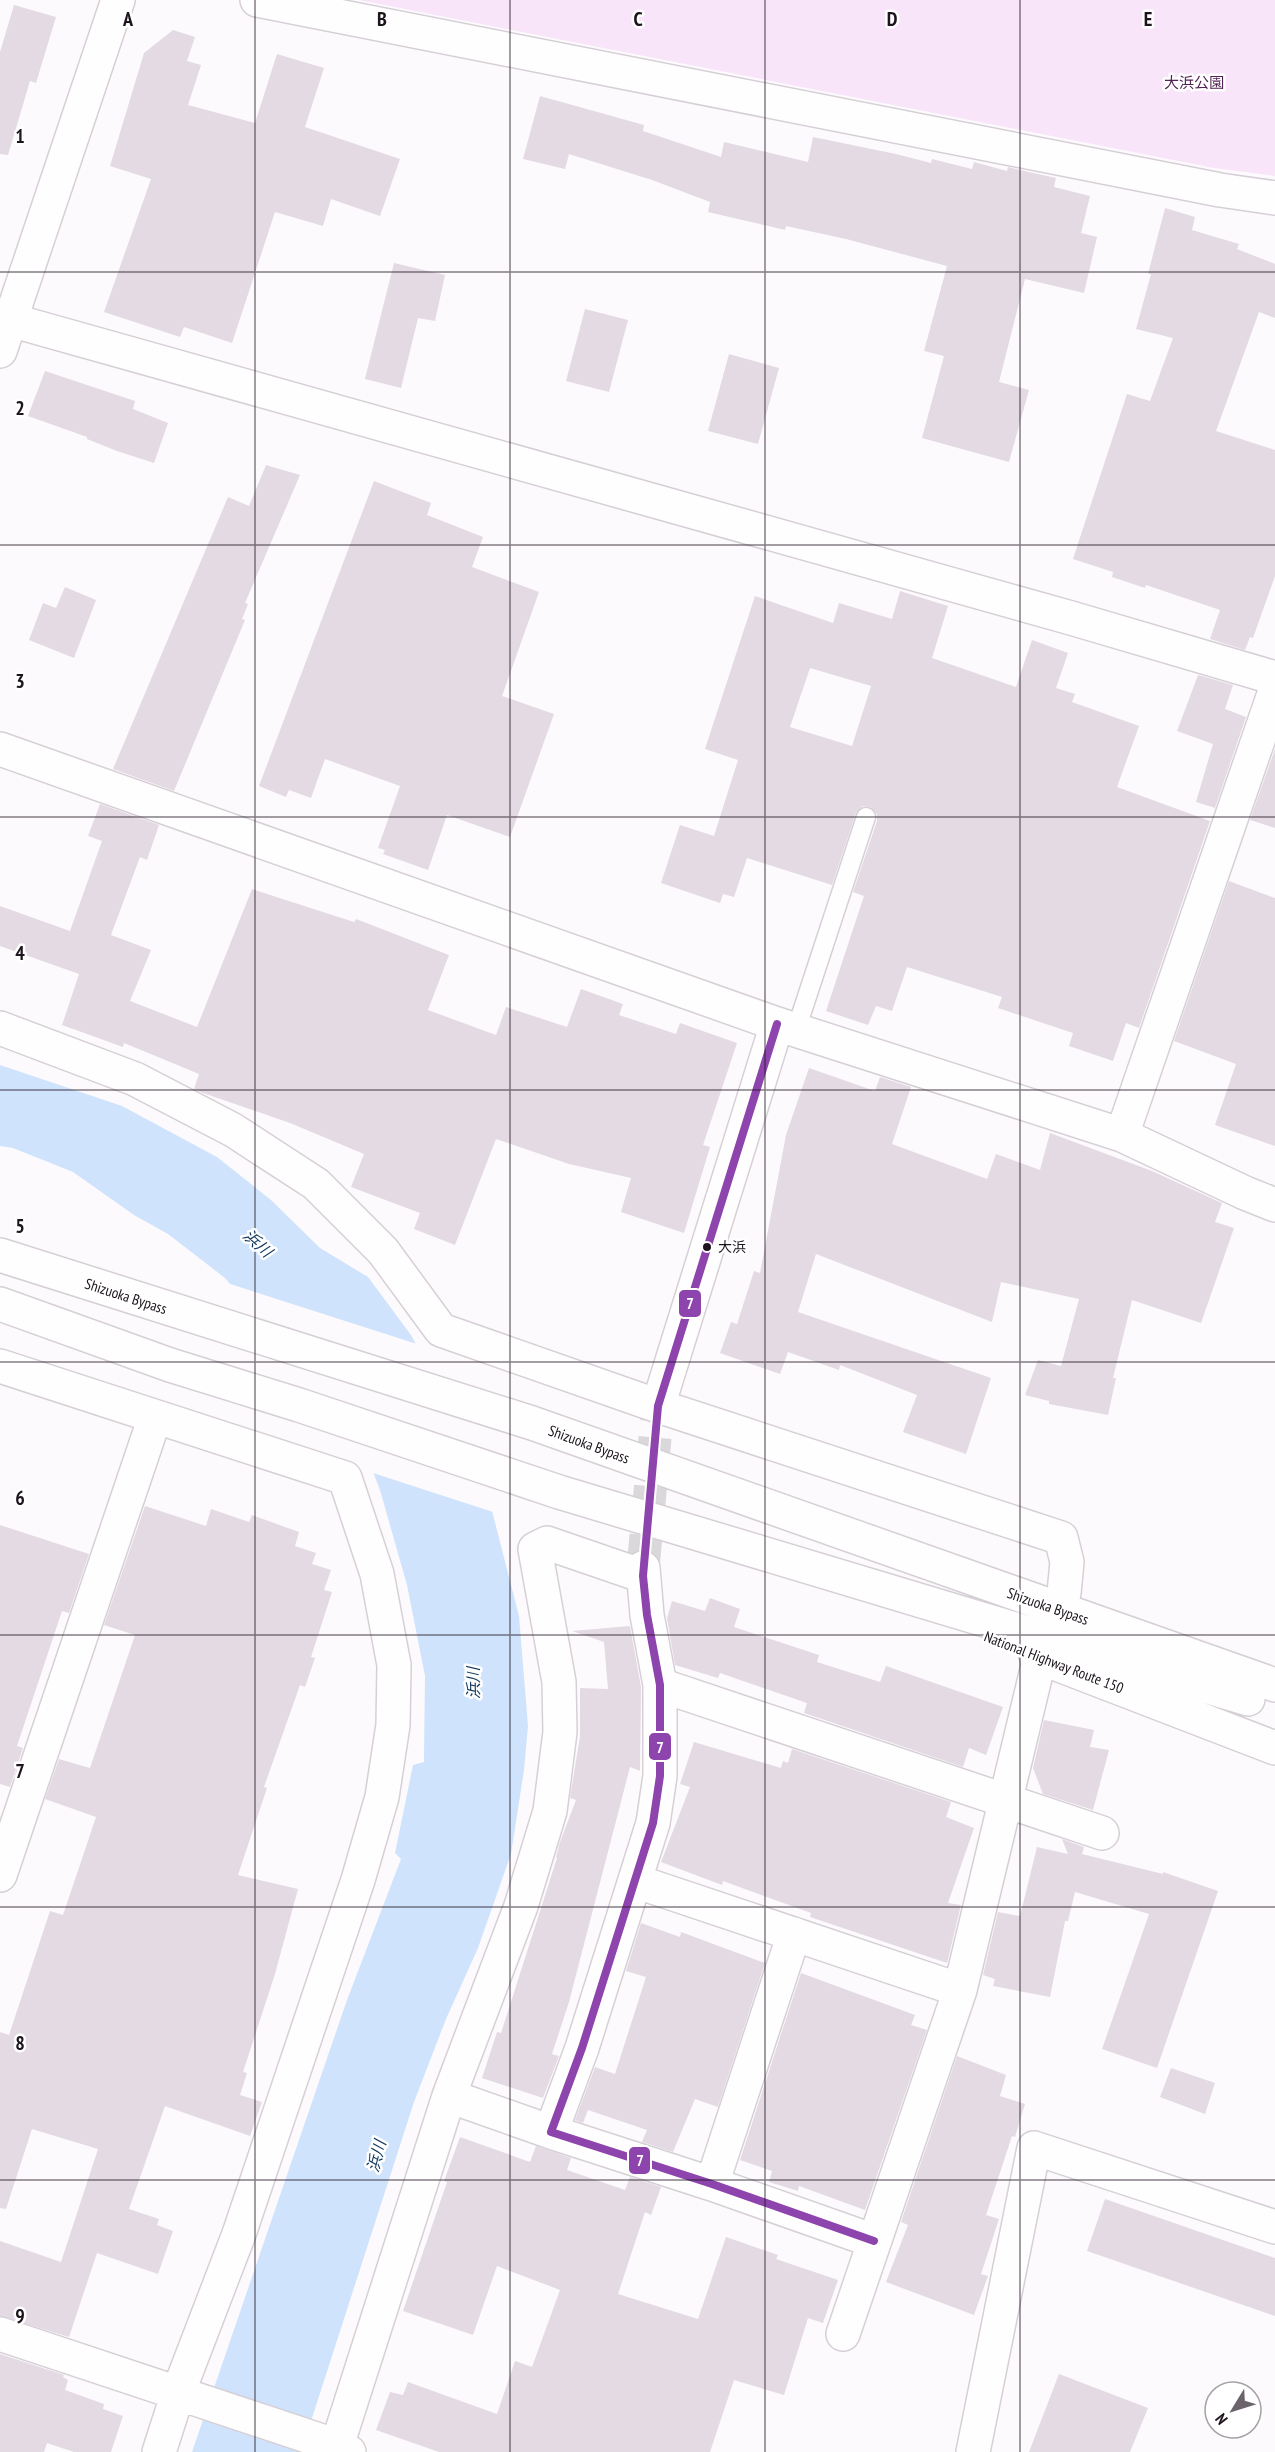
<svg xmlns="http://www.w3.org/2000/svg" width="1275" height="2452" font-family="'PT Sans Narrow','Noto Sans JP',sans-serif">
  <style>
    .green { fill: #f9e5f9 }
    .water { fill: #cfe3fc }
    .pier { fill: #fdfafd }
    .building { fill: #e3dae3; fill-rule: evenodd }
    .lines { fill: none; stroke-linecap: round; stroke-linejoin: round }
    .minor-tunnel { stroke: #dbd8db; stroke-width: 33; stroke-dasharray: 33 16; stroke-linecap: butt }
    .service-casing { stroke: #d6d0d6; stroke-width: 21 }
    .minor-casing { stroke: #d6d0d6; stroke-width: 36 }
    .tertiary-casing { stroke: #d6d0d6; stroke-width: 36 }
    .trunk-casing { stroke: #d6d0d6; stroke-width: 36 }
    .service { stroke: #fffeff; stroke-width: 18 }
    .minor { stroke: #fffeff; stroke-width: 33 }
    .tertiary { stroke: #fffeff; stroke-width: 33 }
    .trunk { stroke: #fffeff; stroke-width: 33 }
    .bus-1-casing { stroke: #fff; stroke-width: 12 }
    .bus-1 { stroke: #8e44ad; stroke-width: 8 }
    .grid { fill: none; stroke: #1d141d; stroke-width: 1.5; stroke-opacity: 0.55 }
    .bus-dot { fill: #1d141d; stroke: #fff; stroke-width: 2 }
    .labels { text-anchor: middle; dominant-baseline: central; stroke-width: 5; stroke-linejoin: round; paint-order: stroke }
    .bus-label { font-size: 14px; fill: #1d141d; stroke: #fff; text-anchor: start }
    .park-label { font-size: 15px; fill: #532356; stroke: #fff }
    .street-label { font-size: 15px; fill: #1d141d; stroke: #fff }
    .water-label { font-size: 16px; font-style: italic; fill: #0f375d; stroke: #fff }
    .grid-label { font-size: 20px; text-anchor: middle; font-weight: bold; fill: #1d141d; stroke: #fff; stroke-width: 5; stroke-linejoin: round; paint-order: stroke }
    .line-badge { stroke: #fff; stroke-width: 2 }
    .badge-label { font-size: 16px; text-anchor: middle; font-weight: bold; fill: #fff }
  </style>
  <rect width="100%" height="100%" fill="#fdfafd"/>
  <path class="green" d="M359 0H1275V176L1214 168Z"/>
  <path class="water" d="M0 1065 122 1106 217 1157 271 1200 320 1248 368 1277 411 1335 460 1428 490 1503 519 1616 528 1726 524 1770 511 1854 478 1948 446 2019 414 2102 301 2452H192L347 2000 401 1859 395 1853 413 1765 424 1762V1755L425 1676 407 1585 380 1490 370 1464 226 1279 216 1271 168 1234 134 1215 73 1172 13 1148 0 1146Z"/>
  <path class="pier" d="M224 1282 420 1345 463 1427 496 1513 370 1472 368 1466Z"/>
  <path class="building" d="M14 5 56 17 36 83 30 81 8 155 0 154V52Z
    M173 30 195 37 187 61 201 65 188 105 255 123 277 54 324 68 305 127 400 159 380 216 331 199 323 226 275 212 232 343 184 327 180 337 104 312 151 179 110 166 144 53Z
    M540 96 644 125 643 131 721 157 724 142 808 162 813 137 896 154 931 163 932 159 972 169 974 162 1007 171 1008 167 1029 172 1056 178 1054 187 1090 196 1081 233 1097 237 1084 293 1025 279 999 382 1029 390 1009 462 922 438 944 356 924 351 947 266 846 239 786 226 785 230 708 212 710 202 652 180 569 154 565 169 523 159Z
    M1165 208 1195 217 1192 230 1239 244 1237 249 1275 264V318L1259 312 1216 431 1275 450V576L1253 638 1250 637 1245 650 1210 639 1220 610 1146 585 1145 588 1112 577 1113 572 1073 559 1127 394 1150 401 1173 338 1136 329 1151 274H1148Z
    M394 263 445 275 435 321 418 318 401 388 365 379Z
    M585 309 628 320 609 392 566 381Z
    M729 354 779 368 758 444 708 431Z
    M45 371 135 401 133 409 168 423 154 463 117 451 87 439V437L28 416Z
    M266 465 300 475 245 603 248 604 242 619 245 620 174 791 113 769 228 497 249 506Z
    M374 481 431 503 427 515 483 537 472 567 539 592 502 696 554 714 510 837 447 815 428 870 383 854 385 850 378 848 400 786 325 759 311 798 289 790 286 797 259 786Z
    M65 587 96 600 74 658 29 640 43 603 56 608Z
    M900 591 948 606 932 658 1016 687 1032 640 1068 653 1056 688 1075 694 1072 702 1139 726 1117 787 1210 821 1139 1028 1126 1023 1113 1061 1069 1046 1073 1033 998 1008 1002 997 907 967 892 1011 876 1006 868 1025 826 1011 864 896 853 892 877 821V814L870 807 863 806 856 813 832 885 747 858 734 897 723 894 720 903 661 883 680 825 714 836 738 760 705 749 755 596 833 623 839 603 892 619ZM810 668 871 686 852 746 790 727Z
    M1198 675 1233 685 1225 709 1246 717 1215 808 1196 802 1213 744 1177 731Z
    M1275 749V828L1250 820Z
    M100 804 159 825 147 860 140 857 111 935 151 950 130 1001 197 1027 252 889 354 922 356 919 449 955 428 1010 496 1035 506 1007 567 1027 581 989 623 1004 619 1015 676 1034 680 1023 737 1043 703 1145 710 1147 684 1233 621 1212 631 1178 569 1164 496 1139 455 1245 414 1229 420 1213 351 1187 364 1154 290 1123 203 1093 194 1089 199 1074 124 1043 123 1047 62 1025 79 974 0 946V906L70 931 102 841 88 836Z
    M1229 881 1275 898V1146L1215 1125 1236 1064 1174 1041Z
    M809 1068 875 1091 880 1077 911 1087 892 1144 987 1179 996 1154 1040 1170 1050 1133 1152 1171 1222 1203 1215 1222 1234 1228 1201 1323 1132 1300 1113 1378H1116L1108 1415 1049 1404V1401L1025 1395 1038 1360 1061 1366 1079 1299 1001 1282 992 1322 816 1254 798 1312 991 1378 966 1454 903 1432 917 1395 840 1365 839 1370 788 1352 780 1374 720 1353 731 1322 737 1324 754 1271 760 1273 786 1135Z
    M145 1506 206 1526 211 1509 249 1522 252 1515 299 1532 295 1546 316 1553 312 1564 331 1570 324 1590 332 1592 311 1657 315 1658 305 1687 300 1685 264 1787 267 1788 238 1875 298 1889 275 1974 243 2072 247 2073 240 2095 262 2102 250 2136 165 2106 129 2209 159 2219 157 2225 173 2231 158 2274 97 2253 69 2337 0 2316V2241L61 2262 98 2149 32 2129 6 2209 0 2208V2032L9 2035 50 1911 63 1915 96 1817 45 1799 59 1759 90 1768 135 1635 104 1625Z
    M0 1525 89 1554 69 1613 62 1611 17 1746 23 1748 10 1787 0 1784Z
    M710 1598 740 1609 734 1627 819 1655 817 1662 880 1682 886 1666 1003 1707 986 1755 969 1748 963 1767 804 1713 807 1703 720 1673 718 1678 675 1665 667 1618 672 1601 705 1611Z
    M630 1626 641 1687 640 1771 630 1767 569 2002 552 2054 559 2056 543 2098 482 2078 497 2032 501 2033 557 1858 556 1857 560 1842 576 1800 570 1798 580 1736V1688L608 1689 604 1642 572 1631Z
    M1044 1720 1094 1730 1090 1747 1109 1750 1093 1810 1043 1794 1033 1768Z
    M694 1742 781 1768 783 1761 788 1763 792 1749 951 1802 946 1817 974 1828 948 1903 961 1905 947 1963 810 1917 811 1913 723 1881 722 1885 661 1862 690 1787 680 1784Z
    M1062 1839 1084 1847 1082 1854 1163 1874V1872L1218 1891 1157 2068 1102 2049 1149 1914 1075 1892 1068 1921H1065L1050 1997 993 1986 995 1979 983 1975 998 1912 1020 1916 1037 1847 1068 1854Z
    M641 1923 680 1937 681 1932 765 1963 718 2107 695 2099 673 2152 642 2142 647 2130 588 2110 583 2123 575 2120 595 2067 615 2074 646 1977 626 1971Z
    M801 1973 915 2015 911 2025 927 2030 865 2210 799 2186 798 2191 769 2182 772 2171 740 2160Z
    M957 2056 1006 2075 1000 2096 1025 2104 1015 2137 1012 2136 986 2215 999 2219 981 2274 988 2276 974 2315 886 2282 908 2225 901 2222Z
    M1171 2068 1215 2083 1205 2114 1160 2097Z
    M460 2137 530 2162 536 2146 571 2158 567 2170 625 2190 630 2177 661 2187 651 2215 645 2212 618 2294 698 2319 726 2237 778 2255 776 2259 838 2280 823 2323 808 2318 784 2395 734 2380 710 2452H439L376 2430 390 2392 403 2395 408 2382 497 2414 515 2361 532 2367 560 2290 497 2266 473 2335 403 2311 447 2182 444 2181Z
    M1105 2199 1275 2258V2316L1087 2251Z
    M0 2354 64 2375 63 2377 68 2380 65 2390 104 2404 103 2409 123 2416 111 2452H74L47 2443 44 2452H0Z
    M1059 2374 1148 2408 1130 2452H1029Z"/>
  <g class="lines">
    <path class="minor-tunnel" d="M643 1568 658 1406"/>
    <defs>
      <path id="service" d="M796 1030 866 817"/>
      <path id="minor" d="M0 317 1071 618 1275 678
        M0 749 777 1024 1122 1135 1245 1193 1275 1205
        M0 1028 135 1079 233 1130 316 1184 383 1251 441 1330 658 1406 1061 1538 1067 1562 1064 1593
        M1122 1135 1275 691
        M0 1366 345 1478 377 1574 394 1665 393 1725 382 1797 358 1880 239 2234 178 2393 159 2452
        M658 1406 777 1024
        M643 1568 647 1615 660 1685V1776L653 1823 582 2048 551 2132 712 2184 874 2241
        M660 1685 1102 1833
        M0 1875 155 1417
        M635 1881 960 1990
        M449 2096 551 2132
        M712 2184 794 1934
        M0 2334 322 2441 349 2452
        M843 2334 960 1990 1040 1657
        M335 2452 449 2096 521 1906 550 1811 560 1732 559 1682 535 1549 547 1543 643 1576
        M973 2452 1034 2148 1275 2227"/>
      <path id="tertiary" d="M257 0 1220 190 1275 198
        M0 351 118 0"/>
      <path id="trunk" d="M0 1255 532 1423 1275 1685
        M0 1304 170 1365 299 1405 559 1492 1248 1699
        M1036 1656 1275 1748"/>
    </defs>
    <use href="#service" class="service-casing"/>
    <use href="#minor" class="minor-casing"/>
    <use href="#tertiary" class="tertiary-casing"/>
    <use href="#trunk" class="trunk-casing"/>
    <use href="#service" class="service"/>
    <use href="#minor" class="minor"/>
    <use href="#tertiary" class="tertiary"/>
    <use href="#trunk" class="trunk"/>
    <defs>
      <path id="bus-1" d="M777 1024 658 1406 643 1576 647 1615 660 1685V1776L653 1823 582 2048 551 2132 712 2184 874 2241"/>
    </defs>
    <use href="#bus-1" class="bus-1-casing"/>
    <use href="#bus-1" class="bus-1"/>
  </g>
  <path class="grid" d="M255 0V2452M510 0V2452M765 0V2452M1020 0V2452M0 272H1275M0 545H1275M0 817H1275M0 1090H1275M0 1362H1275M0 1635H1275M0 1907H1275M0 2180H1275"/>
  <circle class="bus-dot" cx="707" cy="1247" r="5"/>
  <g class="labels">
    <g class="bus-label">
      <text x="718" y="1247">大浜</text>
    </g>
    <g class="park-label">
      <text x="1194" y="82">大浜公園</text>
    </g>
    <g class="street-label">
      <text transform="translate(126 1296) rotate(18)">Shizuoka Bypass</text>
      <text transform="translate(589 1444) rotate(20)">Shizuoka Bypass</text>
      <text transform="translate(1048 1606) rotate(19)">Shizuoka Bypass</text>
      <text transform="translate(1054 1662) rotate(21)">National Highway Route 150</text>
    </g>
    <g class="water-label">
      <text transform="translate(258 1243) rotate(42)">浜川</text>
      <text transform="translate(473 1683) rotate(-91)">浜川</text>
      <text transform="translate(376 2156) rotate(-75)">浜川</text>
    </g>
  </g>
  <g class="grid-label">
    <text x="128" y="26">A</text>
    <text x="382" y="26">B</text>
    <text x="638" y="26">C</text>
    <text x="892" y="26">D</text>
    <text x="1148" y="26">E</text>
    <text x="20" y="143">1</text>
    <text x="20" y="415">2</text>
    <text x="20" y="688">3</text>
    <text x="20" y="960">4</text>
    <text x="20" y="1233">5</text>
    <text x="20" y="1505">6</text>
    <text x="20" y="1778">7</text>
    <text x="20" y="2050">8</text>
    <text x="20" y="2323">9</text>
  </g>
  <g class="line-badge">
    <rect x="678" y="1289" width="24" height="29" rx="6" fill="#8e44ad"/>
    <rect x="648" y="1732" width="24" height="29" rx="6" fill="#8e44ad"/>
    <rect x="628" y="2146" width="23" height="29" rx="6" fill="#8e44ad"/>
  </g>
  <g class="badge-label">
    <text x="690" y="1309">7</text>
    <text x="660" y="1753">7</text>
    <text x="640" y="2166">7</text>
  </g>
  <g transform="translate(1233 2410) rotate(232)"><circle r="28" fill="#ffffff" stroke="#a5a1a5" stroke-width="1.5"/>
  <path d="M0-4.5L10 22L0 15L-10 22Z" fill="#6b646b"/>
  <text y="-9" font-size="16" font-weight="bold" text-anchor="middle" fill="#1d141d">N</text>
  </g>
</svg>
